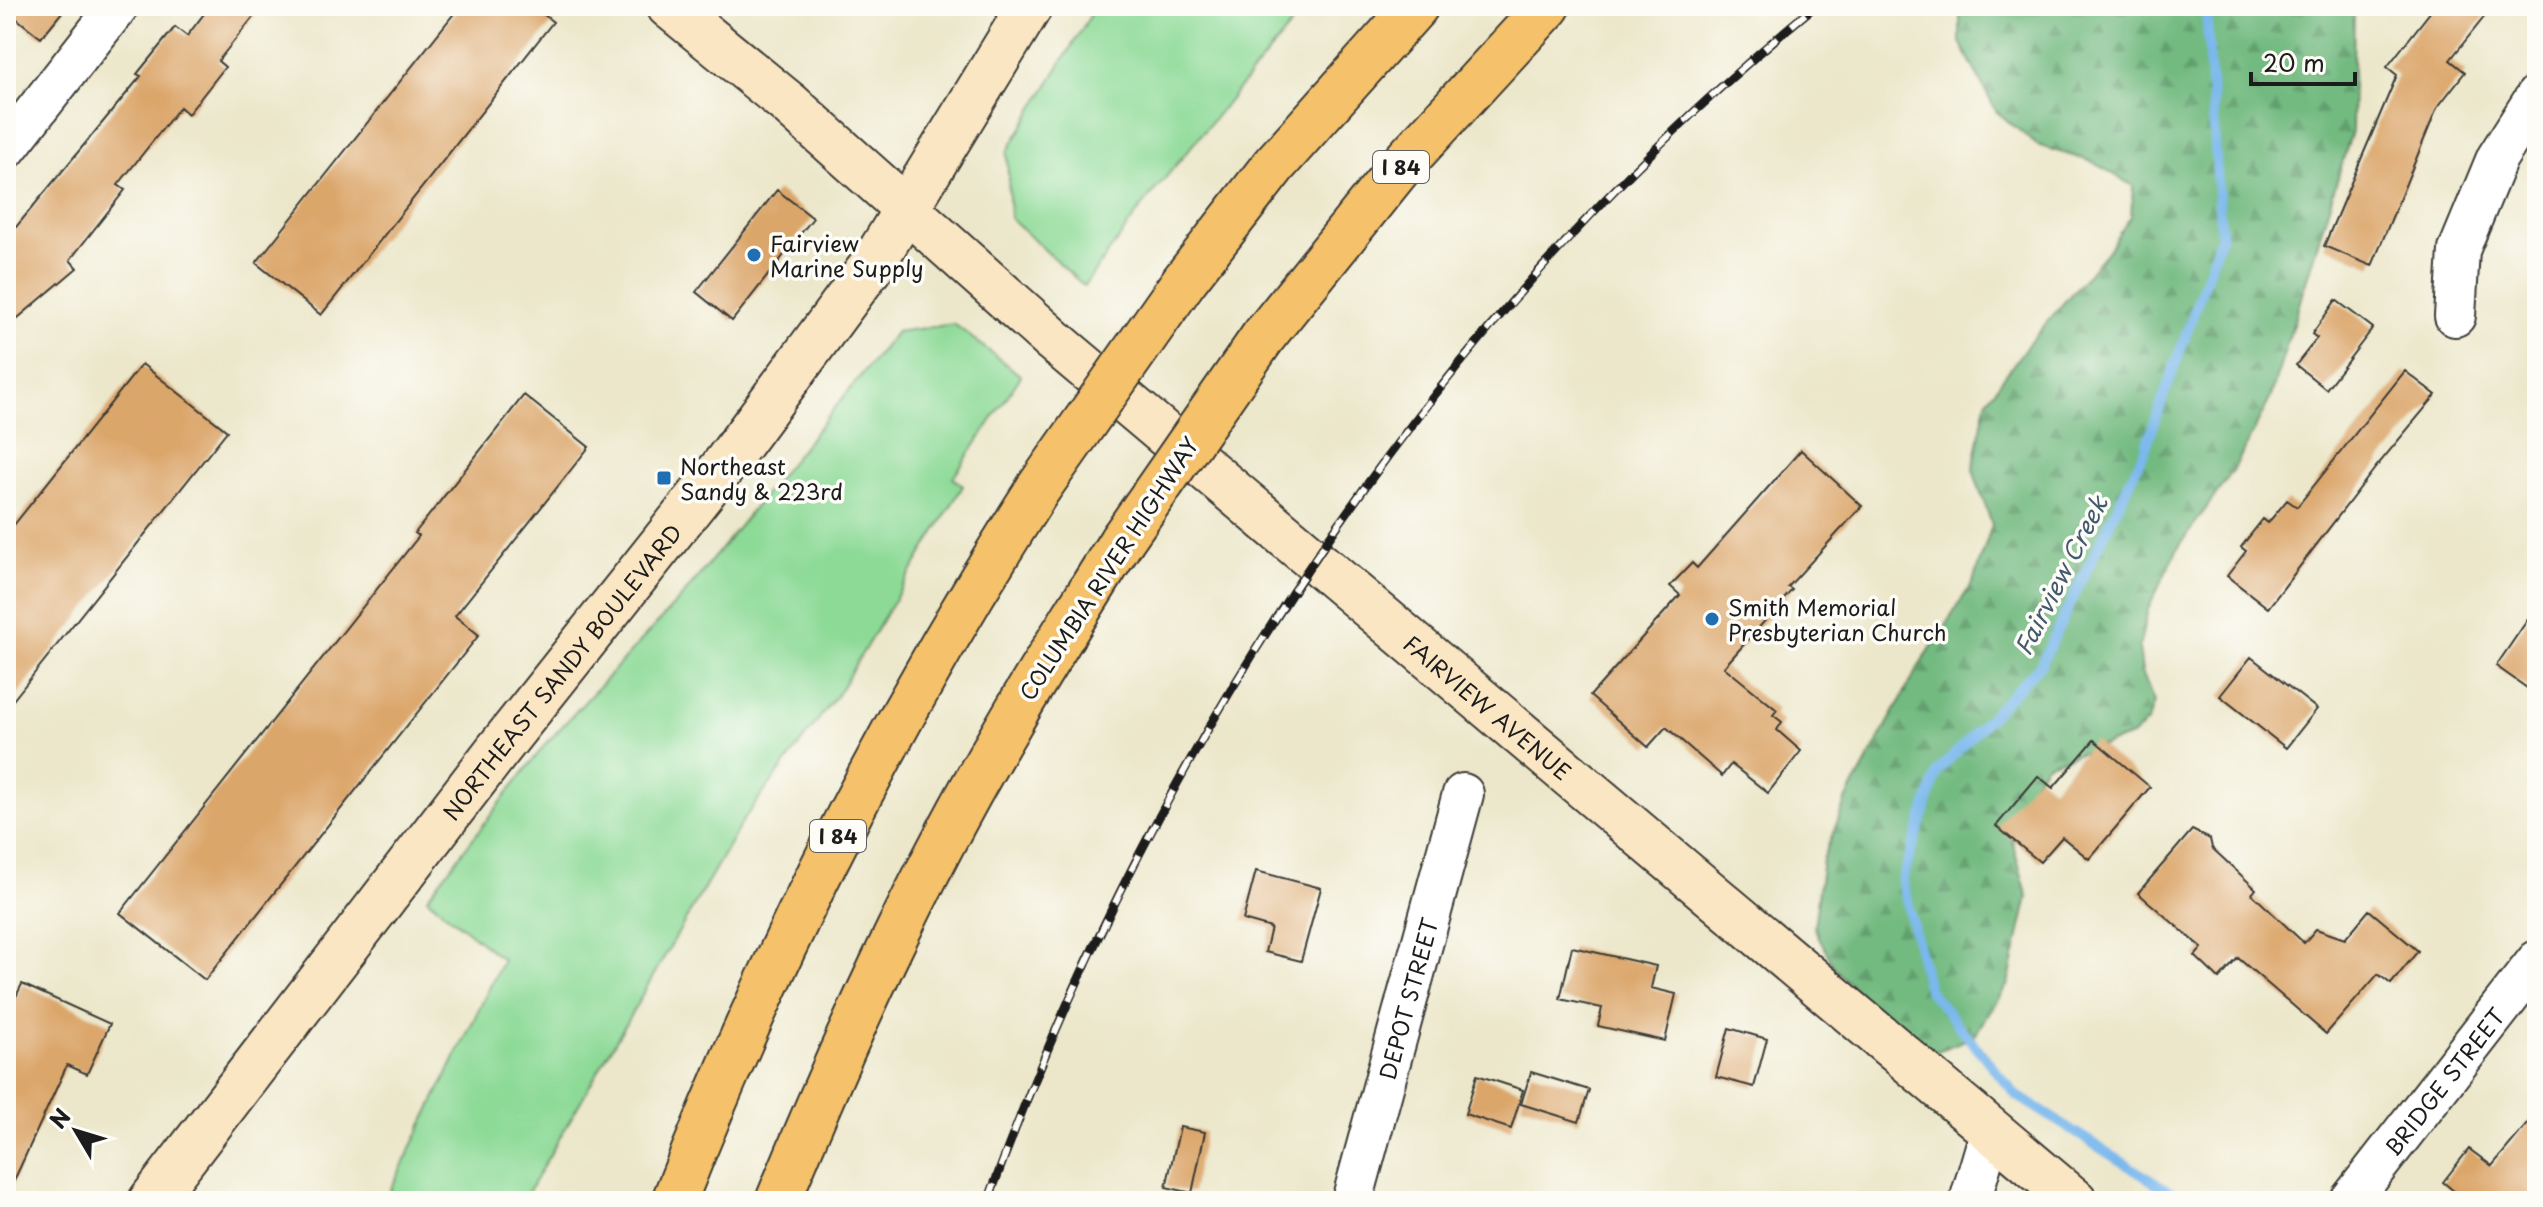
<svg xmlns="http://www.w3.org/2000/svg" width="2543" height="1207" font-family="'Playpen Sans',sans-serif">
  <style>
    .green { fill: #8dda97; stroke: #547b5a; stroke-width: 2 }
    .forest { fill: url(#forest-firs); stroke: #476b4e; stroke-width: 2 }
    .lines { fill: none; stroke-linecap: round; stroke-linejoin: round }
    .stream { stroke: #7ab8ed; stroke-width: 10 }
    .building { fill: #dba66b }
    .street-casing { stroke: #3b3a36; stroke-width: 44 }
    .secondary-casing { stroke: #3b3a36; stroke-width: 48 }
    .highway-casing { stroke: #3b3a36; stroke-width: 48 }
    .street { stroke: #fff; stroke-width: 40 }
    .secondary { stroke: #fbe6c4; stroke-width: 44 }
    .highway { stroke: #f5c16b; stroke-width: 44 }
    .rail-casing { stroke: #1c1c1c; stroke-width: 9 }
    .rail { stroke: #fdfcf7; stroke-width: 6; stroke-dasharray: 18; stroke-linecap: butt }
    .highway-bridge-casing { stroke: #3b3a36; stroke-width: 48; stroke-linecap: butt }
    .highway-bridge { stroke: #f5c16b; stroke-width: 44 }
    .poi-dot { fill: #1f6fb2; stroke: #fdfcf7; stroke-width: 3 }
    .labels { text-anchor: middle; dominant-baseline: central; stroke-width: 7; stroke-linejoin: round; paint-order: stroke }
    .shield { fill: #fdfcf7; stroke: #605f5e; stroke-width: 2 }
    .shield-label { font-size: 20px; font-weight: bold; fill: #1c1c1c }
    .poi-label { font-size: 22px; fill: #1c1c1c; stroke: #fdfcf7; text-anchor: start }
    .street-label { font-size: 22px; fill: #1c1c1c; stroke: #fdfcf7 }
    .water-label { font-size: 24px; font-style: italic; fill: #425a70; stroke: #fdfcf7 }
  </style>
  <defs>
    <pattern id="forest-firs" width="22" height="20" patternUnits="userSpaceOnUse" patternTransform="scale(2)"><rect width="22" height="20" fill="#72ba80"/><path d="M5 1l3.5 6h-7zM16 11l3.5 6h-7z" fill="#629f6e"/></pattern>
  </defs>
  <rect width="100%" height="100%" fill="#fdfcf7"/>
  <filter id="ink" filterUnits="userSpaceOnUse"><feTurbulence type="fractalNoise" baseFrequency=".0125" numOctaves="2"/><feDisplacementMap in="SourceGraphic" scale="16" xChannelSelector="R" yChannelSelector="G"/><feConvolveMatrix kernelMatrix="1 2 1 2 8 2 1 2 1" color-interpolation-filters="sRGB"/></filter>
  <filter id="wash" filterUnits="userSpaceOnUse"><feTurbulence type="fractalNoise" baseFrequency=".006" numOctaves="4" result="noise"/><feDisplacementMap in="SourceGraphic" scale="32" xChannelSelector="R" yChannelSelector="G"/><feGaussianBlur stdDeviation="1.8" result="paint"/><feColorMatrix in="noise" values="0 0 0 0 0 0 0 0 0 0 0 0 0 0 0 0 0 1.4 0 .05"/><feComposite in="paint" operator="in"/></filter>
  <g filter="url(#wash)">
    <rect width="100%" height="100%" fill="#ece7ca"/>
    <path class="green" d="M1096 6H1307L1147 200 1084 286 1010 218 1007 152Z
      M954 324 1021 376 953 478 963 486 837 695 744 819 523 1201H385L503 960 427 898 544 746 686 592 896 332Z"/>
    <path class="forest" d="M1960 6H2354L2352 131 2270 399 2234 469 2178 548 2148 609 2139 648 2142 672 2154 702 2148 721 2132 736 2046 764 2020 802 2012 841 2028 897 2008 984 1973 1037 1935 1052 1895 1034 1834 967 1814 927 1823 859 1845 802 1918 668 1973 582 1992 525 1973 470 1986 402 2025 348 2106 253 2131 216 2133 186 2093 162 2037 145 1996 111 1960 42Z"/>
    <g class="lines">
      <path class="stream" d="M2184 1201 2016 1095 1928 989 1902 880 1938 771 2041 664 2144 452 2221 236 2206 6"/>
    </g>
    <g id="blocks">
      <path class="building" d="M6 6H67L41 38 6 10Z
        M210 6H262L218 61 225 67 188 114 180 107 118 185 125 190 70 260 77 268 6 328V239L141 76 137 74 175 27 187 36Z
        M460 6H533L553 22 321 315 256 263Z
        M2435 6H2493L2450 60 2465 72 2437 108 2372 266 2324 246 2397 75 2387 67Z
        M777 190 813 218 732 321 696 292Z
        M2336 300 2373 328 2326 389 2296 365 2317 338 2312 334Z
        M142 364 227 431 6 709V535Z
        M2405 371 2436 395 2376 467 2268 608 2227 576 2246 551 2241 547 2263 519 2268 523 2287 500 2297 507Z
        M524 395 589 447 455 616 479 635 205 980 120 913 419 536 415 533Z
        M1801 450 1862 506 1788 587 1792 590 1724 667 1777 710 1773 715 1782 722 1777 730 1801 751 1768 793 1731 764 1722 776 1666 727 1648 747 1590 696 1680 595 1670 586 1692 563 1697 568Z
        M2537 606V695L2496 666Z
        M2251 657 2317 709 2286 748 2220 696Z
        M2094 740 2150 787 2089 859 2062 837 2040 862 1996 826 2038 776 2053 788Z
        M2192 830 2210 839 2212 848 2256 889 2252 894 2304 943 2316 929 2345 939 2369 910 2418 951 2391 984 2378 974 2326 1034 2238 958 2219 979 2195 956 2202 948 2138 893Z
        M1256 871 1321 888 1301 961 1265 952 1271 928 1243 920Z
        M1572 947 1656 966 1651 988 1676 994 1665 1041 1598 1026 1602 1008 1560 999Z
        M22 984 110 1024 87 1074 67 1065 6 1198V1017Z
        M1729 1028 1767 1039 1754 1087 1716 1077Z
        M1531 1072 1589 1090 1579 1122 1521 1104Z
        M1477 1075 1523 1090 1511 1129 1465 1114Z
        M2537 1112V1201H2466L2443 1182 2469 1149 2492 1166Z
        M1180 1127 1205 1132 1192 1193 1166 1187Z"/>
    </g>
  </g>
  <g filter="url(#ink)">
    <use href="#blocks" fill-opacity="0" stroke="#3b3a36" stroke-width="2"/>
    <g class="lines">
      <defs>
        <g id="street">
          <path d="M6 149 118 6"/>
          <path d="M2455 316 2459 250 2497 158 2537 95"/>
          <path id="s1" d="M1352 1201 1463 794"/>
          <path d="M1970 1201 1991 1130"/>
          <path id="s2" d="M2350 1201 2537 961"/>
        </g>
        <g id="secondary">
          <path id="s3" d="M669 6 788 103 1053 340 2075 1201"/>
          <path id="s4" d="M151 1201 497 751 722 468 872 265 1030 6"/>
        </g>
        <path id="highway" d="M1184 281 1274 165 1416 6
          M1263 337 1399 168 1548 6
          M674 1201C772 952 893 714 1038 489
          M778 1201C844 1041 917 880 1005 731 1042 666 1083 603 1122 540"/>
      </defs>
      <use href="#street" class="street-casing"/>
      <use href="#secondary" class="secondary-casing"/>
      <use href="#highway" class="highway-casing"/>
      <use href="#street" class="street"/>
      <use href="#secondary" class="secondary"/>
      <use href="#highway" class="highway"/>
      <defs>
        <path id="rail" d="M988 1201C1153 745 1438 315 1815 6"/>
      </defs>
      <use href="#rail" class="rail-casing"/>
      <use href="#rail" class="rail"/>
      <defs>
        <path id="highway-bridge" d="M1038 489 1184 281
          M1122 540 1263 337"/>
      </defs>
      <use href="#highway-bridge" class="highway-bridge-casing"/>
      <use href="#highway-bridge" class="highway-bridge"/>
    </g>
  </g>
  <g class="poi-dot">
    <circle cx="754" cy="255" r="8"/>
    <rect x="656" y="470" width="16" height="16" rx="4"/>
    <circle cx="1712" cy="619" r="8"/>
  </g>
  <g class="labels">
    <g class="shield">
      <rect x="1373" y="151" width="56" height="32" rx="6"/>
      <rect x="810" y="820" width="56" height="32" rx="6"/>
    </g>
    <g class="shield-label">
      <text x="1401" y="167">I 84</text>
      <text x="838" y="836">I 84</text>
    </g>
    <g class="poi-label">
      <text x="770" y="242">Fairview<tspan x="770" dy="25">Marine Supply</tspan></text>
      <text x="680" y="465">Northeast<tspan x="680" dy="25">Sandy &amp; 223rd</tspan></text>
      <text x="1728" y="606">Smith Memorial<tspan x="1728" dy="25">Presbyterian Church</tspan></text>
    </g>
    <g class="street-label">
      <text transform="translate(1108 568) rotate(-57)">COLUMBIA RIVER HIGHWAY</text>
      <text stroke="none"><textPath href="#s4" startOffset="670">NORTHEAST SANDY BOULEVARD</textPath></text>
      <text stroke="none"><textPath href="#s3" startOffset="1078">FAIRVIEW AVENUE</textPath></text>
      <text stroke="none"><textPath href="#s1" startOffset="210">DEPOT STREET</textPath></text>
      <text stroke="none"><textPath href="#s2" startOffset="152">BRIDGE STREET</textPath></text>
    </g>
    <g class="water-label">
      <text transform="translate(2060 575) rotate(-63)">Fairview Creek</text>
    </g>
  </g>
  <rect width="2543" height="1207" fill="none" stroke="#fdfcf7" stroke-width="32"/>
  <g transform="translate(76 1131) rotate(308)" stroke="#fdfcf7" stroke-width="6" paint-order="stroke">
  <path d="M0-6L14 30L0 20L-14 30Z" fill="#1c1c1c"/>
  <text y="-12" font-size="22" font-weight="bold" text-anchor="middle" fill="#1c1c1c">N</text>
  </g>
  <path d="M2251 72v12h104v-12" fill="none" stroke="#1c1c1c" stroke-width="4"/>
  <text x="2263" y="72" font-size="24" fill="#1c1c1c" stroke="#fdfcf7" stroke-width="6" paint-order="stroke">20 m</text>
</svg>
